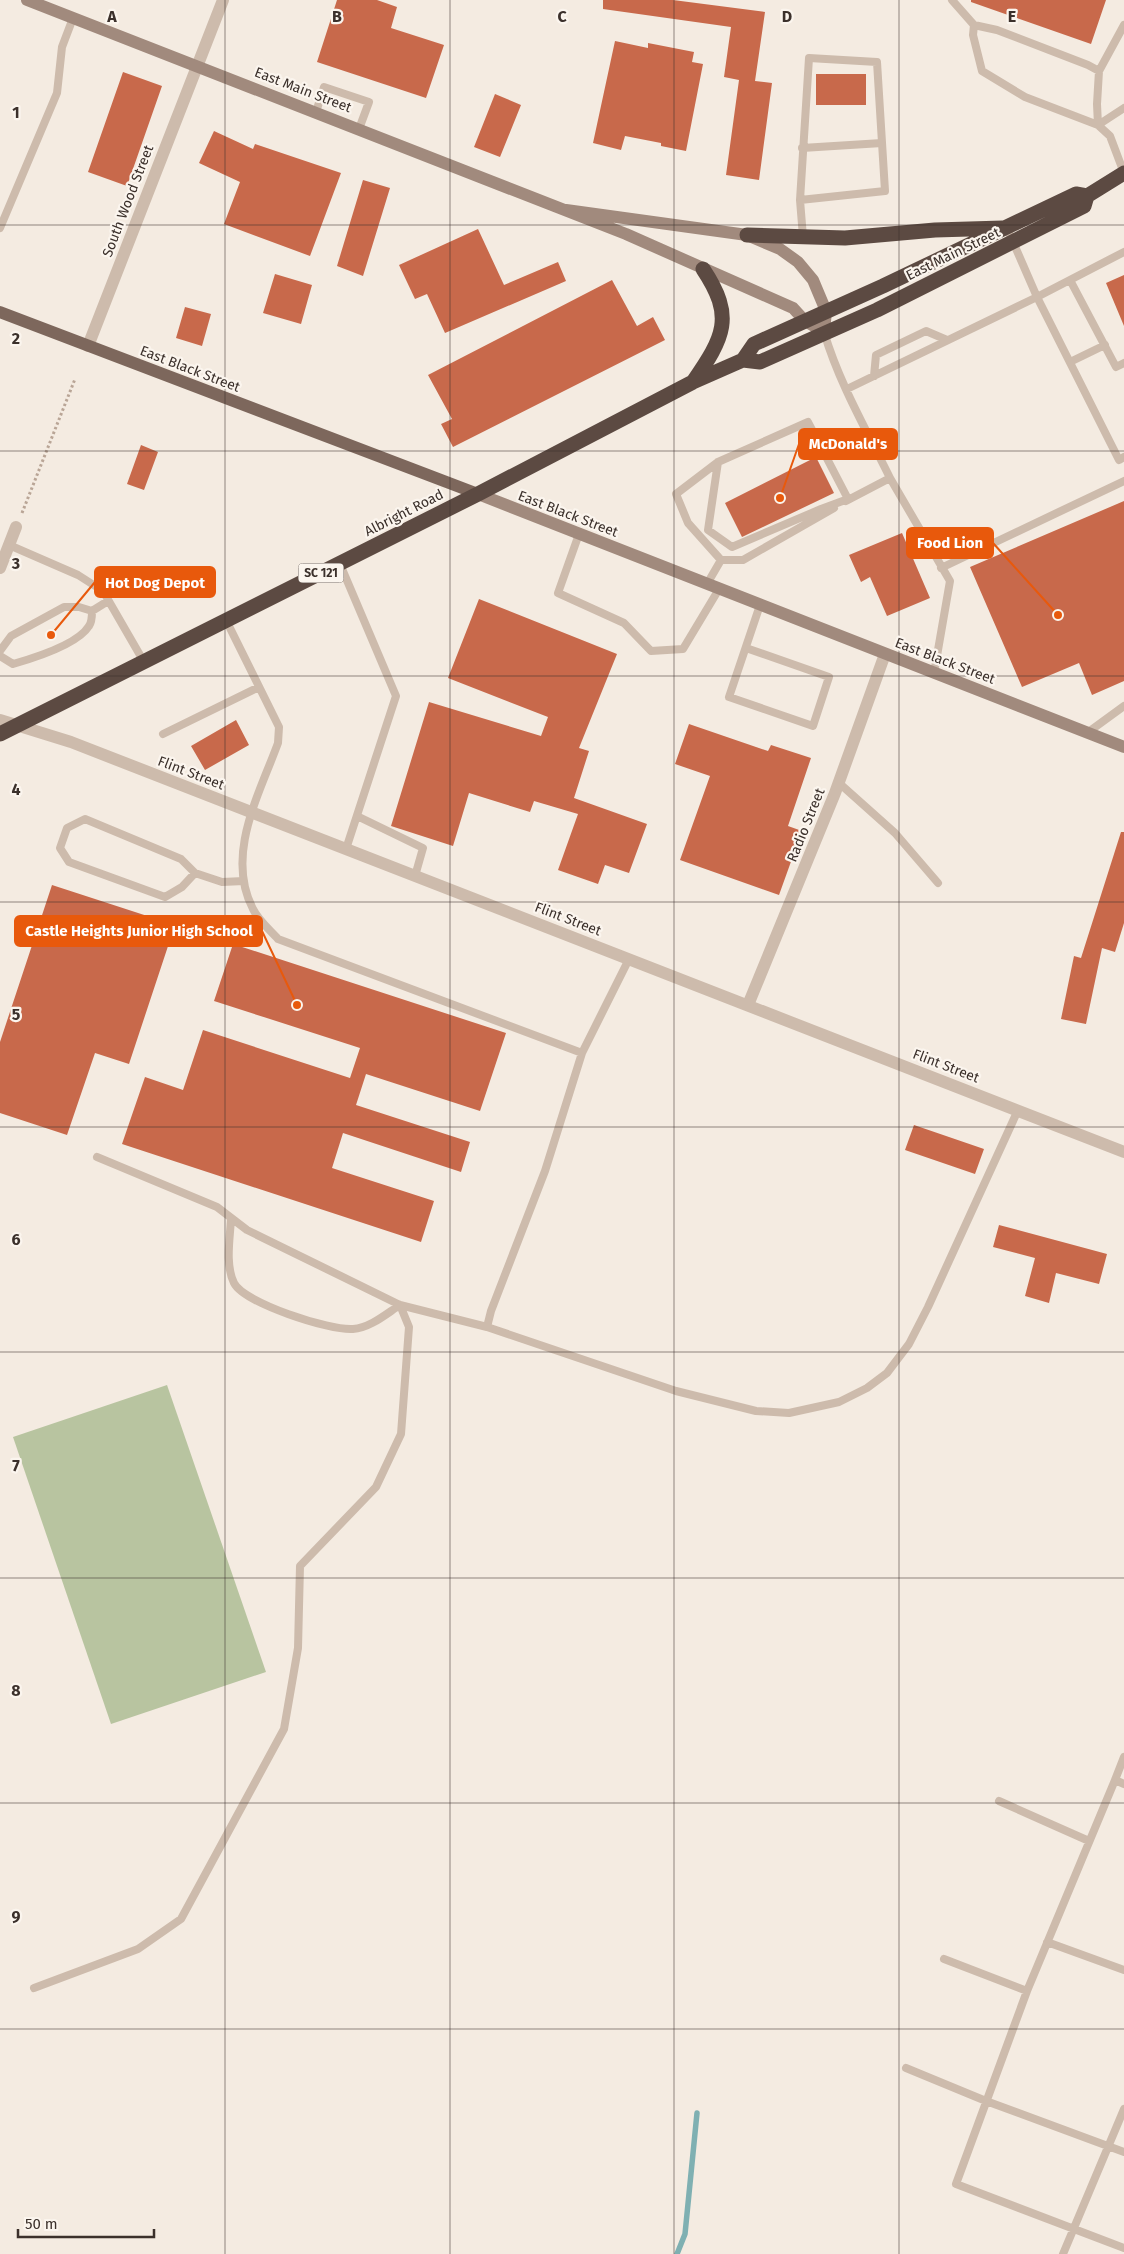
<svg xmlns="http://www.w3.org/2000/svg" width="1124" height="2254" font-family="'Fira Sans',sans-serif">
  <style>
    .green { fill: #b8c4a0 }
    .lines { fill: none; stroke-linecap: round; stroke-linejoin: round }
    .stream { stroke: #7fb0b2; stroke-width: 5.5 }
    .building { fill: #c8694b }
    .path { stroke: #b9a596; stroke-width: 3; stroke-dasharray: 2.5 2.5; stroke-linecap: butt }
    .lane { stroke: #cdbbac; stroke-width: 8 }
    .street { stroke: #cdbbac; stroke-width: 12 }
    .secondary { stroke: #a18a7d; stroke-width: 12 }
    .primary { stroke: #7d675c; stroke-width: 12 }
    .highway { stroke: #5c4a42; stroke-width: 15 }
    .grid { fill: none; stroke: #3b302b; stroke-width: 1; stroke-opacity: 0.55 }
    .labels { text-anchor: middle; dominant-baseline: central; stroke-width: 4.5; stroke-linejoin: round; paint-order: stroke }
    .shield { fill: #fbf5ee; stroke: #756b66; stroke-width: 1 }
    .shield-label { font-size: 12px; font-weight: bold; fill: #3b302b }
    .street-label { font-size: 14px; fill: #3b302b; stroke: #fbf5ee }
    .grid-label { font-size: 16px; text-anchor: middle; font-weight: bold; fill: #3b302b; stroke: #fbf5ee; stroke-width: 4.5; stroke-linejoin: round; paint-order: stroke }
    .leader { fill: none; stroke: #e8590c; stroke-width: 2 }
    .callout-dot { fill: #e8590c; stroke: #fbf5ee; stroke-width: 2 }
    .callout { fill: #e8590c; stroke: #e8590c; stroke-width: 2 }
    .callout-label { font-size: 15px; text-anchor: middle; font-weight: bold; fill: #fff }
  </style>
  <rect width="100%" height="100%" fill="#f4ebe1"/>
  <path class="green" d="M167 1385 266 1672 111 1724 13 1437Z"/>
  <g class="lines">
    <path class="stream" d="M677 2254 685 2234 697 2113"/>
  </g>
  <path class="building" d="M337 0H377L397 7 391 28 444 45 426 98 317 62Z
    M603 0H673L765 12 755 81 772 83 759 180 726 175 739 80 724 77 731 27 603 9Z
    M971 0H1106L1091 44 971 2Z
    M615 41 648 48V43L694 52 692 62 703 64 686 151 661 146V143L625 136 621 150 593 143Z
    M123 72 162 86 127 186 88 172Z
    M816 74H866V105H816Z
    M495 94 521 105 500 157 474 147Z
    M214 131 253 149 255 144 341 173 310 256 224 224 240 182 199 163Z
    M363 180 390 188 363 276 337 266Z
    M478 229 504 285 558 262 566 281 445 333 427 294 415 299 399 265Z
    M275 274 312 285 301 324 263 313Z
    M1124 275V326L1106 283Z
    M612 280 637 326 653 317 665 340 453 447 441 424 452 419 428 375Z
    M185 307 211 314 202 346 176 338Z
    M141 445 158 452 144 490 127 484Z
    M816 457 834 493 742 537 725 503Z
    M1124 501V681L1092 695 1079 663 1022 687 970 567Z
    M902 533 930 598 887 616 870 577 861 582 849 555Z
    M479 599 617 654 579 748 589 751 574 798 647 824 629 873 605 865 598 884 558 870 578 814 534 801 530 812 469 793 453 846 391 826 429 702 541 736 548 717 448 678Z
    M236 720 249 745 205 770 191 746Z
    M689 724 768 751 771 745 811 758 788 826 802 831 779 895 680 860 710 776 675 764Z
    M1121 832H1124V923L1115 952 1102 948 1086 1024 1061 1019 1074 956 1081 958Z
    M52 885 175 925 129 1064 95 1053 67 1135 0 1113V1042Z
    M233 944 506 1033 480 1111 366 1074 356 1105 470 1142 461 1172 343 1133 332 1168 434 1201 421 1242 122 1144 145 1077 183 1090 203 1030 350 1078 360 1048 214 1001Z
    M914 1125 984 1149 975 1174 905 1150Z
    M999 1225 1107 1254 1099 1284 1056 1273 1049 1303 1025 1296 1035 1258 993 1247Z"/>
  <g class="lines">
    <path class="path" d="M22 513 75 379"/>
    <path class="lane" d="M952 0 974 25
      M1124 25 1099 71 1088 65 997 30 974 25 973 35 982 71 1025 97 1098 125 1110 136 1124 173
      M1099 71 1097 104 1098 125 1124 108
      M316 112 324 87 369 102 359 129
      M802 148 882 143
      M800 200 885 191 877 62 809 58 800 200 803 237
      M0 228 57 93 62 47 73 18
      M1007 228 1037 297 1119 460 1124 457
      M1070 280 1116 367 1124 363
      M824 332C839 383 867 431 890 478L846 501
      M1070 362 1105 345
      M874 376 876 355 926 331 947 340
      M847 389 1037 297 1124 252
      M718 462 708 530 732 547 821 509 848 499 808 422 718 462 676 494 688 523 721 560
      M890 478 950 581 934 673
      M579 534 558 593 624 623 651 651 683 649 719 589
      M9 545 78 575 103 591 144 662
      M340 564 396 696 346 849
      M941 568 1124 481
      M707 584 721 560H743L834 508
      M92 611 108 601
      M226 620 279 727 278 743C259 795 225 855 253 909 258 920 270 930 278 939L582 1053 629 959
      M746 648 829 677 813 726 729 697 760 605
      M0 651 11 636 64 607H79L92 611C92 615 92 622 89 626 78 644 34 658 13 664L0 656
      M1087 733 1124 706
      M163 734 259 687
      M839 783 895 833 938 883
      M357 816 423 848 415 876
      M195 873 182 887 165 897 69 862 60 848 67 828 85 819 181 859 195 873 222 882 244 881
      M582 1053 545 1171 491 1311 487 1327 676 1391 756 1411 789 1413 839 1402 867 1388 887 1373 909 1344 928 1307 1018 1110
      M97 1157 217 1207 247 1230 400 1305 487 1327
      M1115 1780 1124 1757
      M1124 1784 1115 1780 1027 1991 956 2184 1124 2248
      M999 1801 1089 1841
      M1047 1942 1124 1970
      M944 1959 1027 1991
      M34 1988 138 1949 181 1919 284 1729 298 1648 300 1566 376 1487 401 1434 409 1327 400 1305C386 1314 370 1328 353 1329 330 1331 244 1303 234 1283 225 1265 230 1238 231 1219
      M906 2068 986 2101 1124 2152
      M1063 2254 1124 2109"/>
    <path class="street" d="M88 346 223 0
      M0 568 16 527
      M0 720 71 742 1124 1152
      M748 1005 835 793 885 654"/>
    <path class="secondary" d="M27 0 626 234 793 308 804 320 824 332 826 311 813 280 798 262 780 249 747 235 566 210
      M478 494 1124 747"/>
    <path class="primary" d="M0 312 478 494"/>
    <path class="highway" d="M747 235 845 238 935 230 1003 228
      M743 360 754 344 883 286 1076 194 1087 196 1124 173
      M693 382C724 337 735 317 703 269
      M0 734 478 494 693 382 743 360 760 362 877 310 1084 206 1087 196"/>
  </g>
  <path class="grid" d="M225 0V2254M450 0V2254M674 0V2254M899 0V2254M0 225H1124M0 451H1124M0 676H1124M0 902H1124M0 1127H1124M0 1352H1124M0 1578H1124M0 1803H1124M0 2029H1124"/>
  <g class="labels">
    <rect class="shield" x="298.5" y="563.5" width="45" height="19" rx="4"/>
    <g class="shield-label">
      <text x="321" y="573">SC 121</text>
    </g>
    <g class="street-label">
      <text transform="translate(303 90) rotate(21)">East Main Street</text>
      <text transform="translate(128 201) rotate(-69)">South Wood Street</text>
      <text transform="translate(953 254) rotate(-26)">East Main Street</text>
      <text transform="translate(190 369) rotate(21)">East Black Street</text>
      <text transform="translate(404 513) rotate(-27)">Albright Road</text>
      <text transform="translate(568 514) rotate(21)">East Black Street</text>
      <text transform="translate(945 661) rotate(21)">East Black Street</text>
      <text transform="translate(191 773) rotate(21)">Flint Street</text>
      <text transform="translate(806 825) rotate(-68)">Radio Street</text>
      <text transform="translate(568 919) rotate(21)">Flint Street</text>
      <text transform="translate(946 1066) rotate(21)">Flint Street</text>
    </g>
  </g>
  <g class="grid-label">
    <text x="112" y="22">A</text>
    <text x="337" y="22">B</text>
    <text x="562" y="22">C</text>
    <text x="787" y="22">D</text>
    <text x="1012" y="22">E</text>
    <text x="16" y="118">1</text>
    <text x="16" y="344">2</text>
    <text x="16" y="569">3</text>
    <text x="16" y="795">4</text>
    <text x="16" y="1020">5</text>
    <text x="16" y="1245">6</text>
    <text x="16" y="1471">7</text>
    <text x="16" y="1696">8</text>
    <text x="16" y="1922">9</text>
  </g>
  <path class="leader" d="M780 498L799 444M1058 615L993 543M51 635L95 582M297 1005L262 931"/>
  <g class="callout-dot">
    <circle cx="780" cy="498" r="5"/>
    <circle cx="1058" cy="615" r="5"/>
    <circle cx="51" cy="635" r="5"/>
    <circle cx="297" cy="1005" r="5"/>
  </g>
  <g class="callout">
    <rect x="799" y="429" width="98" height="30" rx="5"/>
    <rect x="907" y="528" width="86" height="30" rx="5"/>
    <rect x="95" y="567" width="120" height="30" rx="5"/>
    <rect x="15" y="916" width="247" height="30" rx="5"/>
  </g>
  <g class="callout-label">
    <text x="848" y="449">McDonald's</text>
    <text x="950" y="548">Food Lion</text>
    <text x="155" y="588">Hot Dog Depot</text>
    <text x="139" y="936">Castle Heights Junior High School</text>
  </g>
  <path d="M18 2229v8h136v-8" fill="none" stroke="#3b302b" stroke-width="2.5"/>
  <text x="25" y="2229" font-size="15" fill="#3b302b" stroke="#fbf5ee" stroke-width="4" paint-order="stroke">50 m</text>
</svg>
